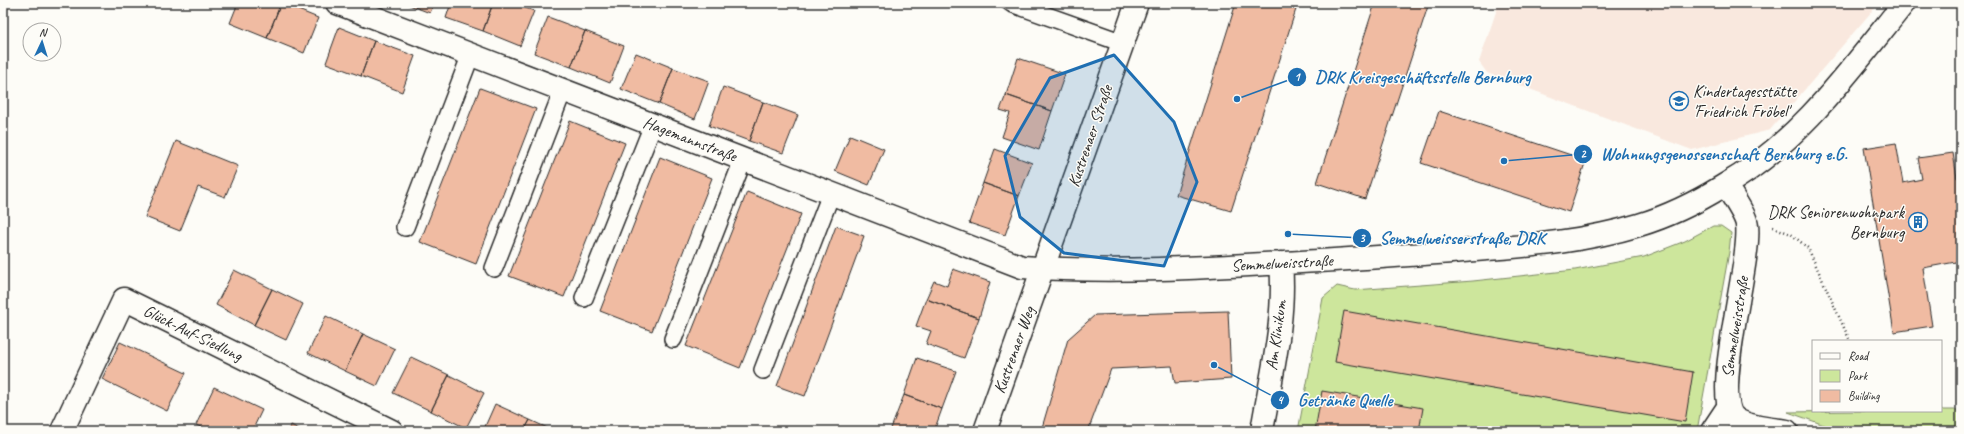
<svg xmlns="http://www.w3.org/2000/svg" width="1964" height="434" font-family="Caveat,sans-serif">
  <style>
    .built { fill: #f9e8de }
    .green { fill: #cde69c; stroke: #7c8864 }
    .building { fill: #f0bba2; stroke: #2b2b2b }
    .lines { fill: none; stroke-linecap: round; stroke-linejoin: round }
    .lane-casing { stroke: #2b2b2b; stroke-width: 20 }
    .street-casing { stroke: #2b2b2b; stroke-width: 25 }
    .secondary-casing { stroke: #2b2b2b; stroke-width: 25 }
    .path { stroke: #2b2b2b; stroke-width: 2.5; stroke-dasharray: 1 3; stroke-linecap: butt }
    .lane { stroke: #fdfcf7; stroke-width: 17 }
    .street { stroke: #fdfcf7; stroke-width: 22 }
    .secondary { stroke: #fdfcf7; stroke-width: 22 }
    .marked { fill: #1f6fb2; fill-opacity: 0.2; stroke: #1f6fb2; stroke-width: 3; stroke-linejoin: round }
    .labels { text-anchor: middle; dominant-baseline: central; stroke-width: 3; stroke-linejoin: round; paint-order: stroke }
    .poi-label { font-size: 17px; fill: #2b2b2b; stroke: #fdfcf7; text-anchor: start }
    .street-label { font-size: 17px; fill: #2b2b2b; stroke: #fdfcf7 }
    .leader { fill: none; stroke: #1f6fb2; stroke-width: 1.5 }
    .callout-dot { fill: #1f6fb2; stroke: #fdfcf7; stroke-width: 1.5 }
    .mark-label { font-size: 12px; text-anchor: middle; font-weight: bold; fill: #fff }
    .callout-label { font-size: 18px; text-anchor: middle; font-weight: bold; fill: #1f6fb2; stroke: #fdfcf7; stroke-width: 3; stroke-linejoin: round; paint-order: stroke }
  </style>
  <rect width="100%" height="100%" fill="#fdfcf7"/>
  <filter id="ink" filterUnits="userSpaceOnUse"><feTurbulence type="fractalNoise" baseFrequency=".025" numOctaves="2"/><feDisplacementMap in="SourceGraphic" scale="8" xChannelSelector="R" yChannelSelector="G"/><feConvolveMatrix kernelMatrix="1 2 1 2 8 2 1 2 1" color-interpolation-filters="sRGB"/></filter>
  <g filter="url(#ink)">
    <path class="built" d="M1499 3H1879L1770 130 1692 150 1487 73 1479 62Z"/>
    <path class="green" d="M1713 226H1721L1731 233 1729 252 1697 431H1298L1323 298 1337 286 1355 290 1473 281 1575 270 1644 257 1685 241Z
      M1941 410H1961V431H1841L1788 412Z"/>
    <path class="building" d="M238 3H281L267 38 230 23Z
      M281 3 318 18 304 53 267 38Z
      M404 3H434L430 13Z
      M451 3H493L483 31 446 18Z
      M493 3H512L534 11 520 46 483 31Z
      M1236 3H1298L1231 211 1176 195Z
      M1375 3H1429L1365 199 1317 183Z
      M548 17 585 31 571 67 534 53Z
      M339 27 374 41 361 76 326 63Z
      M585 31 624 46 610 83 571 67Z
      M374 41 415 56 402 92 361 76Z
      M636 53 673 68 659 104 621 89Z
      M1018 58 1065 74 1052 111 1006 95Z
      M673 68 709 81 695 119 659 104Z
      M723 87 763 102 749 141 709 126Z
      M480 88 536 109 476 264 420 242Z
      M1006 95 1052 111 1039 150 1002 137 1010 113 1000 110Z
      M763 102 798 115 783 153 749 141Z
      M1439 111 1586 160 1569 212 1421 163Z
      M570 121 625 143 564 297 509 276Z
      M850 135 884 149 869 185 835 171Z
      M176 141 238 166 225 197 198 187 180 231 145 217Z
      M1896 143 1903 183 1922 179 1918 158 1953 153 1957 178 1961 177V261L1923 268 1932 326 1894 332 1864 148Z
      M995 149 1032 163 1019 196 983 183Z
      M660 157 712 178 652 331 600 311Z
      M983 183 1019 196 1005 235 969 223Z
      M747 192 801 214 740 368 686 346Z
      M836 226 864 236 805 396 777 386Z
      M953 269 990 282 979 318 926 299 934 281 947 286Z
      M234 270 272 289 254 325 216 305Z
      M272 289 303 304 286 340 254 325Z
      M926 299 979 318 964 358 926 344 931 331 916 326Z
      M1228 311 1231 379 1175 383 1172 366 1111 369 1088 431H1041L1068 339 1095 315Z
      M1344 311 1693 372 1685 422 1335 362Z
      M326 316 363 334 345 371 308 353Z
      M363 334 395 349 377 386 345 371Z
      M120 342 186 373 167 411 102 379Z
      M411 357 449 375 431 411 393 393Z
      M917 358 956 371 942 409 904 395Z
      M449 375 484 393 466 428 431 411Z
      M214 387 262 410 252 431H210L196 425Z
      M1322 391 1423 408 1419 431H1315Z
      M904 395 942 409 934 431H890Z
      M495 404 530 420 524 431H483Z
      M530 420 554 431H524Z
      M291 425 303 431H288Z"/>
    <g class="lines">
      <defs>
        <path id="lane" d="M1011 3 1123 43
          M405 227 471 54
          M494 268 563 90
          M584 298 653 125
          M673 339 743 160
          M763 370 831 194"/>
        <path id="street" d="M337 3 1022 267C1126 274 1230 266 1334 260 1381 257 1428 254 1475 250 1531 246 1586 241 1639 225 1669 216 1697 202 1723 186 1799 143 1851 69 1904 3
          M1726 185C1731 195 1746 215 1747 225 1752 262 1709 401 1736 419 1747 427 1773 429 1787 431
          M62 431 124 299 392 431
          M1262 431C1271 376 1286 319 1281 263
          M1712 431 1728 407"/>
        <path id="secondary" d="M985 431 1137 3"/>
      </defs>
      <use href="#lane" class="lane-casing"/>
      <use href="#street" class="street-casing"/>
      <use href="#secondary" class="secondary-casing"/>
      <path class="path" d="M1773 227 1791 234 1808 248 1850 341"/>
      <use href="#lane" class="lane"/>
      <use href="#street" class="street"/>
      <use href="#secondary" class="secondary"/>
    </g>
  </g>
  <path class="marked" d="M1114 55 1174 122 1197 182 1164 266 1064 253 1020 217 1005 156 1050 78Z"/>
  <defs>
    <symbol id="school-ring" viewBox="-11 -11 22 22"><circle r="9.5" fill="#fdfcf7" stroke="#1f6fb2" stroke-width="1.5"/><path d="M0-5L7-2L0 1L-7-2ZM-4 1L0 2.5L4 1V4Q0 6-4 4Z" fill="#1f6fb2"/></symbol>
    <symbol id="building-ring" viewBox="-11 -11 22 22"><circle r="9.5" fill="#fdfcf7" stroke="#1f6fb2" stroke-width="1.5"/><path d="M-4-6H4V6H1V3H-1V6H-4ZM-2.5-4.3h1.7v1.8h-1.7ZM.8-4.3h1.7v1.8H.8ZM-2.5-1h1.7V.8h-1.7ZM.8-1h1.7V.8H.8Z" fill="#1f6fb2"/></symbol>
  </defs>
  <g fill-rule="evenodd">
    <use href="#school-ring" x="1668" y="90" width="22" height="22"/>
    <use href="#building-ring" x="1907" y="211" width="22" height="22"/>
  </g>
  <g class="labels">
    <g class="poi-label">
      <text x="1693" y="91">Kindertagesstätte<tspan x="1693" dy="20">'Friedrich Fröbel'</tspan></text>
      <text x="1904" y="212" text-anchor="end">DRK Seniorenwohnpark<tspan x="1904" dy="20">Bernburg</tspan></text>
    </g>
    <g class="street-label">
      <text transform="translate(1090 136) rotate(-71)">Kustrenaer Straße</text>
      <text transform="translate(690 139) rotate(21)">Hagemannstraße</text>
      <text transform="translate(1282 263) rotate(-3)">Semmelweisstraße</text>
      <text transform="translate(1735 327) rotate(-81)">Semmelweisstraße</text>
      <text transform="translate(193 333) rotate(26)">Glück-Auf-Siedlung</text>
      <text transform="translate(1276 335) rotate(-82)">Am Klinikum</text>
      <text transform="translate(1014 350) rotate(-70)">Kustrenaer Weg</text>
    </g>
  </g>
  <path class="leader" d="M1237 99L1297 77M1504 161L1583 154M1288 234L1362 238M1214 365L1280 400"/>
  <g class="callout-dot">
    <circle cx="1237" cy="99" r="4"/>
    <circle cx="1504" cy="161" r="4"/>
    <circle cx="1288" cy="234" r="4"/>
    <circle cx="1214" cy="365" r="4"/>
    <circle cx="1297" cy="77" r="10"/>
    <circle cx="1583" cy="154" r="10"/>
    <circle cx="1362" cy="238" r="10"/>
    <circle cx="1280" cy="400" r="10"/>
  </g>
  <g class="mark-label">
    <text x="1297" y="81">1</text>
    <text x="1583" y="158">2</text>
    <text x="1362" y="242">3</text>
    <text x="1280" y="404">4</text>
  </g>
  <g class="callout-label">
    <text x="1423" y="83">DRK Kreisgeschäftsstelle Bernburg</text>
    <text x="1724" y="160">Wohnungsgenossenschaft Bernburg e.G.</text>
    <text x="1462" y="244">Semmelweisserstraße, DRK</text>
    <text x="1345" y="406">Getränke Quelle</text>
  </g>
  <rect width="1964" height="434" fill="none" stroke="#fdfcf7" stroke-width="16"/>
  <rect x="8" y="8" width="1948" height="418" fill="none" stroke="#2b2b2b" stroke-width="1.5" filter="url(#ink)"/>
  <rect x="1812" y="340" width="130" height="72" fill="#fdfcf7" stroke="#a9a8a5"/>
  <rect x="1820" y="353" width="20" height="6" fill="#fdfcf7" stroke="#a9a8a5"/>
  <text x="1848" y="360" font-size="12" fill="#2b2b2b">Road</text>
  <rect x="1820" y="370" width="20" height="12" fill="#cde69c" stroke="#a9a8a5"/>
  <text x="1848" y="380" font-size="12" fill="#2b2b2b">Park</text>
  <rect x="1820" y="390" width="20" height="12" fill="#f0bba2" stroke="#a9a8a5"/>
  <text x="1848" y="400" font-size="12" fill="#2b2b2b">Building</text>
  <g transform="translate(42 42) rotate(4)"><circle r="19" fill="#fdfcf7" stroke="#a9a8a5"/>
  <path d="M0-3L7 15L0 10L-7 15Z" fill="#1f6fb2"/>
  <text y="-6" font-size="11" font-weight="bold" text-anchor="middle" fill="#2b2b2b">N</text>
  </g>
</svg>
